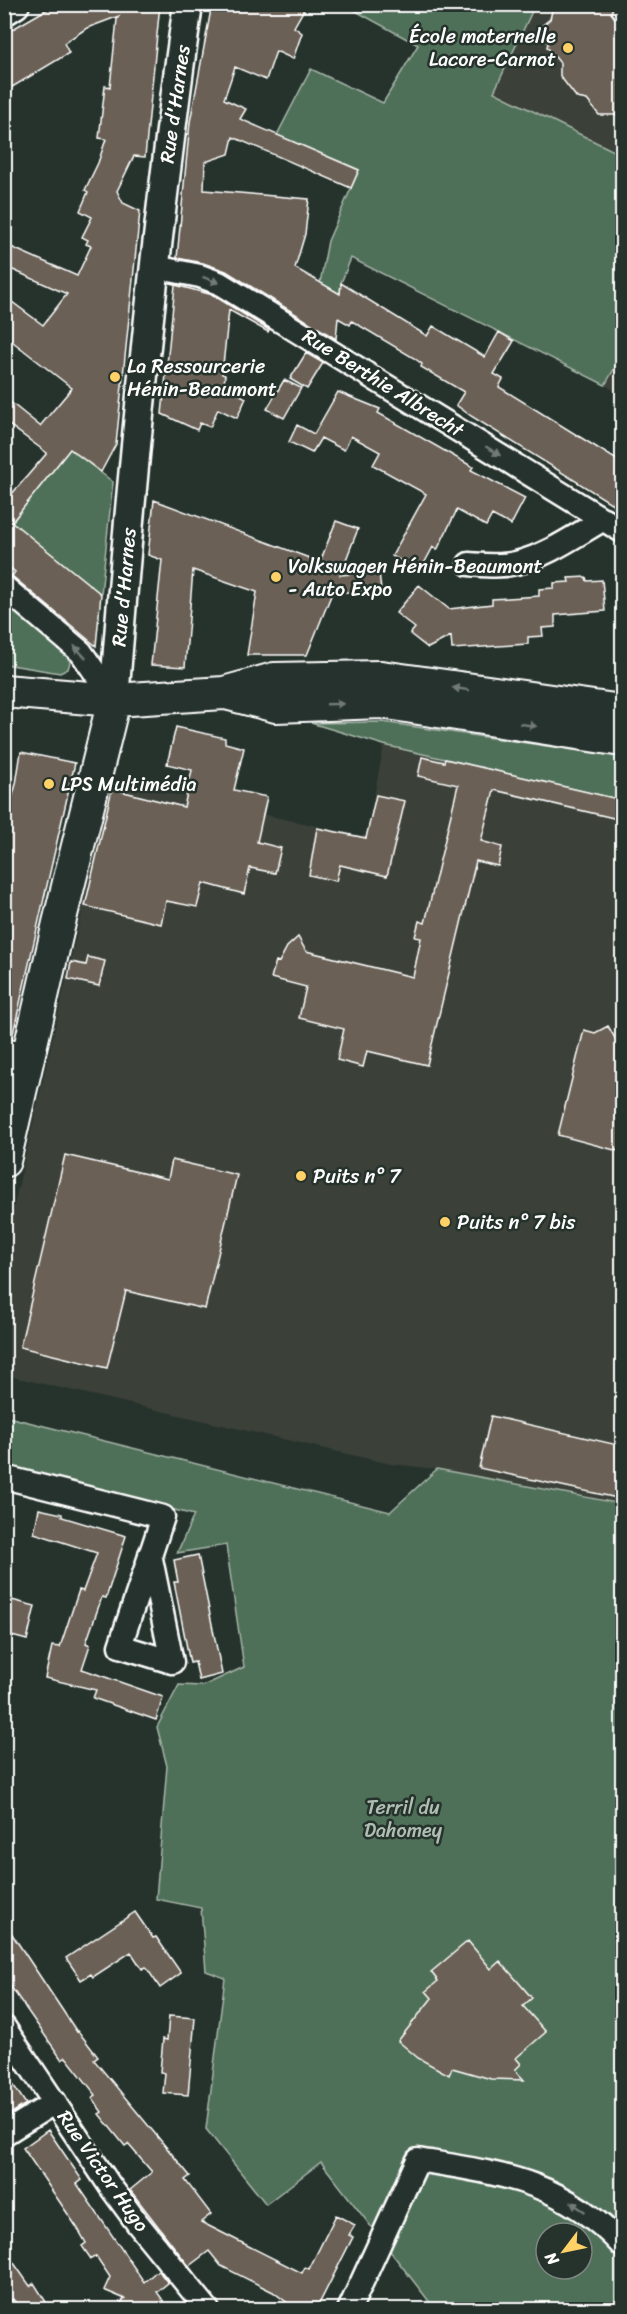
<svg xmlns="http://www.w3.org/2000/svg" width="627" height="2314" font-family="Sriracha,sans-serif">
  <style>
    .built { fill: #3b4139 }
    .green { fill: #506f58; stroke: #a8b7ac; stroke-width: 1.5; fill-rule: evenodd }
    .building { fill: #6b6154; stroke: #fff; stroke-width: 1.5 }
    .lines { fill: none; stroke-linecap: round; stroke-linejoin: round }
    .minor-casing { stroke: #fff; stroke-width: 27 }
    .tertiary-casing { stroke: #fff; stroke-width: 33 }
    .secondary-casing { stroke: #fff; stroke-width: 36 }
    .minor { stroke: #26332d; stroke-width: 22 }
    .tertiary { stroke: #26332d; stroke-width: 28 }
    .secondary { stroke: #26332d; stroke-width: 32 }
    .oneway { fill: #727a76 }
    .poi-dot { fill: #ffd166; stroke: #26332d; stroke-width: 2 }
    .labels { text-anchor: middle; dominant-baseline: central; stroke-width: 5; stroke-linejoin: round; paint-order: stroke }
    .poi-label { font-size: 20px; fill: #fff; stroke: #26332d; text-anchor: start }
    .street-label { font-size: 20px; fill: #fff; stroke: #26332d }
    .park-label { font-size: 20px; fill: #b0beb4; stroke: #26332d }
  </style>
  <rect width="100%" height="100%" fill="#26332d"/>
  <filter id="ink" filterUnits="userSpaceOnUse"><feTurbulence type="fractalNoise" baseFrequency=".0167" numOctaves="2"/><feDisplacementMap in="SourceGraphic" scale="12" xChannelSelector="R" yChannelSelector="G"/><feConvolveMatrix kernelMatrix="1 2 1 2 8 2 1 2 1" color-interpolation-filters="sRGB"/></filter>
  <g filter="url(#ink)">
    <path class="built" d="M535 5H622V155L494 92Z
      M622 355V395L605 385Z
      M384 745 622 800V1504L437 1469 391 1464 5 1375V1244L112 781 366 837Z"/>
    <path class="green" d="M352 5H535L494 92 622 155V355L605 385 351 258 341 283 340 294 320 283 328 241 359 170 277 135 311 69 383 103 418 45 350 8Z
      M70 449 113 482 101 594 12 522Z
      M4 601 66 655 70 662 68 669 60 673 5 664Z
      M382 722 622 757V800L384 745 311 723Z
      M4 1416 390 1512 437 1469 622 1504V2309H435L321 2162 266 2204 206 2129 225 1978 206 1971 201 1908 156 1899 167 1766 157 1727 179 1685 203 1686 244 1667 226 1545 177 1553 194 1515 5 1466ZM546 2233H582V2269H546Z"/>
    <path class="building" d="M56 4H160L145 157 134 156 117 191 123 203 140 211 116 444 101 472 70 449 12 522 101 594 96 646 12 576 15 572 4 563V503L47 453 4 421V397L40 426 72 388 4 335V296L43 325 67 294 4 266V244L77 276 91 246 86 244 88 240 82 237 92 217 80 211 88 192 85 190 98 163 106 139 99 138 105 86 110 87 117 19 119 16 87 28 64 43 69 53 4 92V34Z
      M212 4H307L294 27 302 33 293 59 276 51 266 80 235 67 224 99 246 109 240 119 359 170 351 188 233 137 229 154 205 162 204 190 309 199 305 234 295 268 340 294 341 283 427 336 433 326 485 357 499 332 514 341 494 374 503 379 499 387 622 463V510L471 416 456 405 464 392 421 367 422 364 414 358 352 321 350 325 338 318 336 339 226 271 203 263 177 258 190 122Z
      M561 4H614L611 13 622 27V115H599L587 100 577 98 560 76V63L547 47 548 43 538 29 550 19 552 11Z
      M175 285 213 295 269 330 268 332 229 310 222 374 225 375 224 386 246 398 237 418 218 409 210 427 200 423 197 430 162 414Z
      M306 353 323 363 307 389 290 379Z
      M284 380 301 388 284 418 267 409Z
      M338 392 380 409 378 413 473 467 471 470 525 498 511 525 492 515 486 526 457 510 437 550 433 547 420 571 392 556 426 494 373 465 380 452 351 436 344 450 321 438 312 453 289 442 297 425 314 434Z
      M154 500 320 562 336 521 358 529 340 575 379 572 381 590 332 593 307 655H247L257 592 193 570 185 667 151 665 162 560 148 555Z
      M586 577 587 581 602 580 605 611 555 615V627L542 628 543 636 528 637V644L452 649 451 636 428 648 410 634 415 628 396 613 419 585 449 609 492 604V599L539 596V589L554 588V583L569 582 568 578Z
      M176 727 225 738V743L244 748 234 790 267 797 257 842 281 848 275 873 250 868 244 894 203 883 197 907 166 901 161 924 85 906 112 789 184 807 192 770 167 764Z
      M21 752 75 763 12 1038 4 1037V827L16 784Z
      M422 757 444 762 445 759 622 800V820L494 790 481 841 502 847 498 866 476 861 427 1065 367 1051 363 1067 337 1060 344 1029 299 1018 306 987 271 978 276 961 279 962 287 947 298 937 306 951 413 977 421 938 415 937 419 921 425 923 458 785 418 776Z
      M376 795 405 801 387 876 340 865 336 881 309 875 317 828 366 838Z
      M88 957 105 961 99 986 68 979 71 962 86 965Z
      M608 1026 615 1038 622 1040V1152L558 1135 584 1030 595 1033Z
      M65 1155 168 1179 172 1160 237 1175 205 1309 126 1291 107 1368 20 1347Z
      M491 1416 622 1446V1499L479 1468Z
      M39 1509 62 1514V1517L126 1536 106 1598 102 1597 86 1643 90 1645 82 1669 163 1697 156 1720 93 1698 96 1690 45 1678 52 1646 60 1647 79 1590 83 1591 97 1553 34 1533Z
      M198 1555 222 1674 199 1680 195 1662 190 1663 174 1582H178L174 1560Z
      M4 1598 35 1606 27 1640 4 1634Z
      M135 1912 153 1938 156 1937 181 1973 160 1988 146 1967 142 1969 131 1952 93 1977 91 1974 81 1980 66 1958Z
      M4 1922 77 2032 78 2031 98 2057 94 2060 190 2176 185 2180 211 2214 201 2222 302 2273 305 2267 309 2269 336 2215 355 2225 349 2235 353 2237 316 2310H297L273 2292 221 2266 209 2251 189 2266 178 2252 130 2190 152 2172 128 2144 125 2146 99 2114 102 2112 92 2098 96 2095 66 2057 62 2060 4 1977Z
      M468 1941 491 1969 500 1961 532 1998 523 2006 546 2032 516 2058 521 2064 515 2070 524 2080 491 2079 452 2068 449 2075 418 2058 398 2041 432 1998 426 1991 438 1981 431 1972Z
      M169 2016 195 2018 188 2095 163 2093 165 2073 160 2072 163 2039 167 2040Z
      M4 2071 26 2104 4 2118Z
      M48 2130 82 2180 77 2184 144 2282 158 2270 168 2283 157 2292 170 2310H127L121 2302 125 2299 104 2290 110 2277 96 2256 91 2259 82 2246 86 2243 78 2229 23 2148Z
      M4 2249 30 2286 34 2283 51 2310H21L13 2299 4 2306Z"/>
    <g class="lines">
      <defs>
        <path id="minor" d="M155 267 200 276 219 283 622 531
          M469 564C484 565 500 567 516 563 547 556 576 535 604 519
          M4 587 81 652 114 700
          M4 1050 29 1055
          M4 1477 163 1517 120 1646 172 1662 150 1554
          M4 2027 110 2186 138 2224 208 2310
          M4 2134 55 2102
          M349 2310 418 2160C501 2174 561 2180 622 2245"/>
        <path id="tertiary" d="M4 11 15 4
          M114 700C132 467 155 235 188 4"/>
        <path id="secondary" d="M4 691 114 700 224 693 274 679 381 677 622 711
          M226 693 276 706 381 702 622 740
          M4 1161 59 923 114 700"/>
      </defs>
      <use href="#minor" class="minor-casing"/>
      <use href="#tertiary" class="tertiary-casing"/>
      <use href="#secondary" class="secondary-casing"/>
      <use href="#minor" class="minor"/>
      <use href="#tertiary" class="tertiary"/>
      <use href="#secondary" class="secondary"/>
    </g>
    <defs><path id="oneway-solid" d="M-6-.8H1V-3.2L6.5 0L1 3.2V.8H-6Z" transform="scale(1.5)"/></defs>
    <g class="oneway">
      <use href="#oneway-solid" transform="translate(211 280) rotate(20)"/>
      <use href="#oneway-solid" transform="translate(493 451) rotate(32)"/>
      <use href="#oneway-solid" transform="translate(80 652) rotate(-133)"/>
      <use href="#oneway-solid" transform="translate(461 689) rotate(-171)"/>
      <use href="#oneway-solid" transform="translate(335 704) rotate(-2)"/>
      <use href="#oneway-solid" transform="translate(528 725) rotate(9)"/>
      <use href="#oneway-solid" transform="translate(578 2207) rotate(-146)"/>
    </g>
  </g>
  <g class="poi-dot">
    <circle cx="568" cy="48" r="6"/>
    <circle cx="115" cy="377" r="6"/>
    <circle cx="276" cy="577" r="6"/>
    <circle cx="49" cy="784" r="6"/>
    <circle cx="301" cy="1176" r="6"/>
    <circle cx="445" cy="1222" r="6"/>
  </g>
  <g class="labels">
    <g class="poi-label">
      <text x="556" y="36" text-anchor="end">École maternelle<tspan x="556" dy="23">Lacore-Carnot</tspan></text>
      <text x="127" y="366">La Ressourcerie<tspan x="127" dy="23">Hénin-Beaumont</tspan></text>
      <text x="288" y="566">Volkswagen Hénin-Beaumont<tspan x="288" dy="23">- Auto Expo</tspan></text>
      <text x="61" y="784">LPS Multimédia</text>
      <text x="313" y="1176">Puits n° 7</text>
      <text x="457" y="1222">Puits n° 7 bis</text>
    </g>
    <g class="street-label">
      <text transform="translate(175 104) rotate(-82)">Rue d'Harnes</text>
      <text transform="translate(383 383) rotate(32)">Rue Berthie Albrecht</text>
      <text transform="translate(124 587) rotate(-85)">Rue d'Harnes</text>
      <text transform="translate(103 2171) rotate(55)">Rue Victor Hugo</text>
    </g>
    <g class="park-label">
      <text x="403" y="1807">Terril du<tspan x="403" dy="23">Dahomey</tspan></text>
    </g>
  </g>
  <rect width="627" height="2314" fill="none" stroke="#26332d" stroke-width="24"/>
  <rect x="12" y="12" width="603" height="2290" fill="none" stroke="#fff" stroke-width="2" filter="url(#ink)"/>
  <g transform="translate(564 2251) rotate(238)"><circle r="28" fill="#26332d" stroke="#7d8581" stroke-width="1.5"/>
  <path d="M0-4.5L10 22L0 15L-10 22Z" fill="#ffd166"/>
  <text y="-9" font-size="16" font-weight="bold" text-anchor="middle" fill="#ffffff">N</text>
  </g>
</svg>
